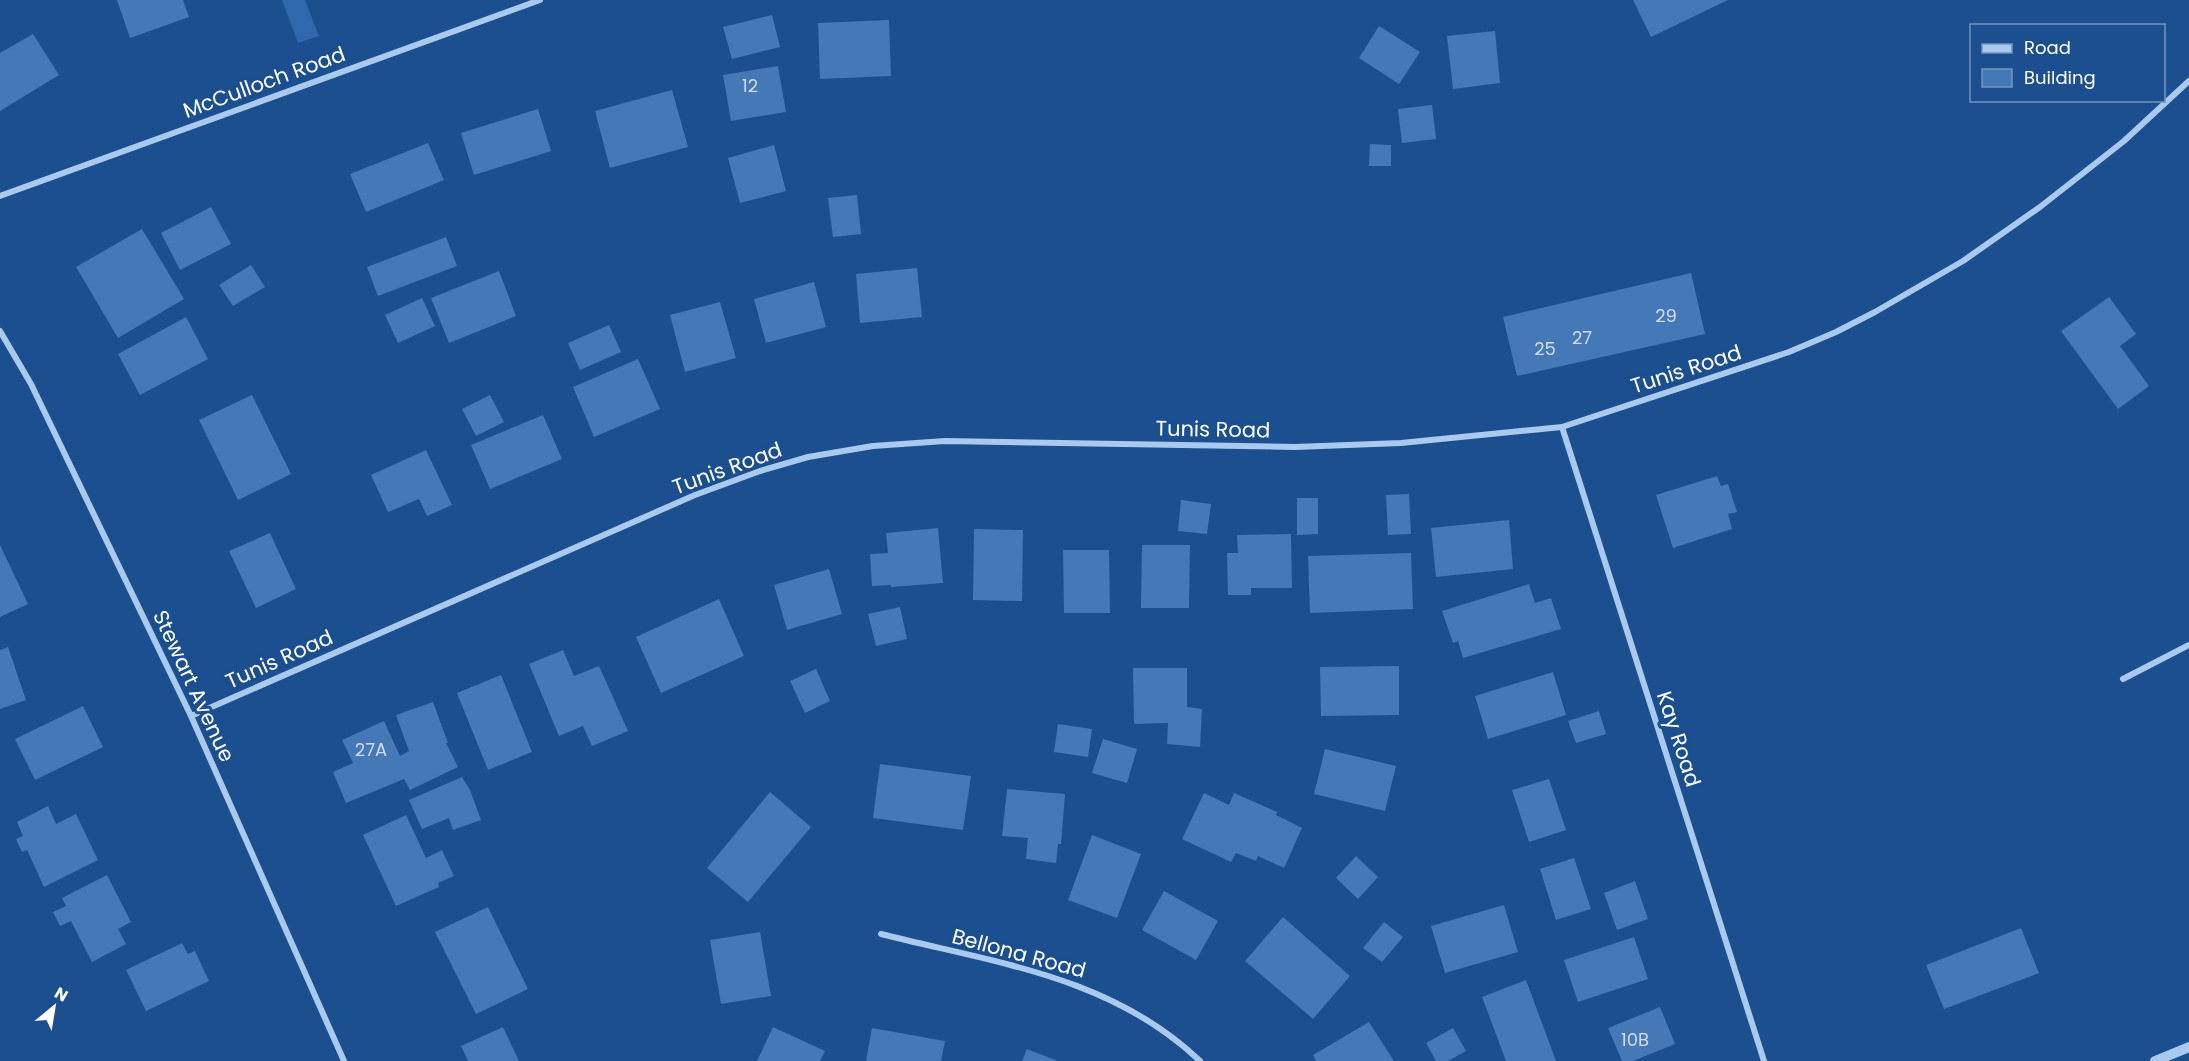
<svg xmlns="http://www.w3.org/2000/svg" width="2189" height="1061" font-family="Poppins,sans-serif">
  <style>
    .green { fill: #2e69ad }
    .building { fill: #4478b7 }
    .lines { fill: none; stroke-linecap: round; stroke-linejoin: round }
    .minor { stroke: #a9c9ee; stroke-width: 6 }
    .tertiary { stroke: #a9c9ee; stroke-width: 10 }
    .labels { text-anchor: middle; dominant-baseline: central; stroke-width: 6; stroke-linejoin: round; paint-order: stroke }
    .number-label { font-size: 18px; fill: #d0dded }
    .street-label { font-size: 21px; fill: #fff; stroke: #1b4f8f }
  </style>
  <rect width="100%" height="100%" fill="#1b4f8f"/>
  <path class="green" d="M282 0H305L319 36 298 43Z"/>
  <path class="building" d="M117 0H183L189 17 130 38Z
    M1633 0H1728L1651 37Z
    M772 15 780 47 732 59 723 27Z
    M889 20 891 76 820 79 818 23Z
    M1379 26 1420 52 1399 84 1359 58Z
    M1495 31 1500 83 1453 89 1447 36Z
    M33 34 59 75 0 111V53Z
    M778 66 786 112 731 121 723 75Z
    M672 90 688 147 610 168 595 111Z
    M1432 105 1436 139 1402 143 1398 109Z
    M538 109 551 151 474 175 461 133Z
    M428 143 444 180 366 212 350 174Z
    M1370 144 1391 145V166H1369Z
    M774 145 786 191 740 203 728 158Z
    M857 195 861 234 833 237 828 198Z
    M211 207 231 244 180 270 161 233Z
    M142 229 184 299 118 338 76 267Z
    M446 237 457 266 378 296 367 267Z
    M251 265 265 287 233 306 219 285Z
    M917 268 922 317 860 323 856 274Z
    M499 271 516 316 449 343 431 298Z
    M1691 273 1705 334 1517 376 1503 317Z
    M814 282 826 327 766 343 754 299Z
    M2109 297 2136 334 2120 346 2149 386 2118 409 2061 331Z
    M422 298 435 326 398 343 385 315Z
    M720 302 736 358 685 372 670 315Z
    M186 317 208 359 140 395 118 354Z
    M609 325 621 352 580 370 568 343Z
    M638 359 660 409 594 437 573 387Z
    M252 395 291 474 238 500 199 420Z
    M490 395 504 422 476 436 462 409Z
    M543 415 562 459 490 489 471 445Z
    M426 450 452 505 427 516 419 499 388 512 371 475Z
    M1717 476 1721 486 1728 484 1737 512 1728 514 1732 529 1673 548 1656 495Z
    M1409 494 1411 534 1388 535 1386 495Z
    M1297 498H1318V534L1297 535Z
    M1181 500 1211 504 1207 534 1178 531Z
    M1509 520 1513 569 1436 577 1431 528Z
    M938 528 943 583 891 587V585L872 586 870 554 888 553 886 533Z
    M974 529 1023 530 1022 601 973 600Z
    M270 533 296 589 256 608 229 551Z
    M1291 534 1292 588H1251V595H1228L1227 553H1238L1237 535Z
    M0 545 28 604 0 617Z
    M1142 545H1190L1189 608H1141Z
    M1063 550H1109L1110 613H1064Z
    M1411 553 1413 609 1310 613 1308 556Z
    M829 569 842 614 787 630 774 585Z
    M1529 584 1535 603 1551 598 1561 629 1463 658 1458 641 1453 643 1442 611Z
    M719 599 744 656 661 693 636 637Z
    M900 607 907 639 876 646 868 614Z
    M8 647 26 700 0 709V650Z
    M563 650 574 676 599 666 628 731 592 746 583 726 559 736 529 664Z
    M1399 666V715L1321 716 1320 667Z
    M1133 668H1187V707L1202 709 1200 747 1167 744 1168 723 1134 724Z
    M816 669 830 701 805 713 790 681Z
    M1553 672 1566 715 1488 739 1475 696Z
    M501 675 532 752 488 770 457 693Z
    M433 702 448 743H446L458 767 410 790 404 779 346 803 333 772 353 763 342 740 384 721 400 756 409 751 396 715Z
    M83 706 103 747 35 780 15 739Z
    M1599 711 1606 734 1576 743 1568 721Z
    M1058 724 1092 729 1088 757 1054 752Z
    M1103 739 1137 749 1127 783 1092 773Z
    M1325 749 1396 766 1385 811 1314 794Z
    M880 764 971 776 963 830 873 818Z
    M462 777 470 790 481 820 453 830 449 818 422 829 409 800Z
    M1549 779 1566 830 1529 842 1512 790Z
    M1007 789 1065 794 1061 844H1058L1056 863 1026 859 1028 838 1002 836Z
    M770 792 811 827 748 902 707 868Z
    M1204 793 1229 805 1234 793 1277 812 1276 815 1302 828 1284 868 1258 856 1256 861 1236 853 1231 862 1182 839Z
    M48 806 56 824 76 814 98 860 44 887 27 850 22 852 16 839 23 836 17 822Z
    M406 815 426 858 442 850 454 876 438 883 439 887 396 906 363 835Z
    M1092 835 1141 854 1117 918 1068 900Z
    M1356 856 1378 877 1358 899 1336 878Z
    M1574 858 1591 909 1556 920 1540 869Z
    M107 875 131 922 118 929 126 944 92 962 71 921 60 926 53 912 66 906 62 898Z
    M1635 881 1648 919 1617 930 1604 893Z
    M1164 891 1218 921 1196 960 1142 930Z
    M1504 905 1518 952 1445 973 1431 926Z
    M488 907 528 989 476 1014 435 932Z
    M1283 917 1350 976 1313 1019 1245 961Z
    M1384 922 1403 937 1382 962 1363 948Z
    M2021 928 2039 973 1944 1009 1926 965Z
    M760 932 771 996 721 1004 710 940Z
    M1634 937 1648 979 1578 1002 1564 960Z
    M182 943 188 954 195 951 209 981 146 1011 126 970Z
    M1526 980 1556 1061H1506L1482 997Z
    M1660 1007 1675 1044 1633 1061H1622L1608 1028Z
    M1369 1022 1394 1061H1316L1313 1055Z
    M503 1027 519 1061H468L461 1046Z
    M773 1027 825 1051 820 1061H757Z
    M872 1028 945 1041 941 1061H866Z
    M1453 1028 1466 1051 1448 1061H1436L1426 1043Z
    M1027 1049 1058 1061H1022Z"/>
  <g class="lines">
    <path class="minor" d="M0 196 540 0
      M0 331 31 384 191 716 344 1061
      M1562 427 1764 1061
      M2123 679 2189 645
      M191 716 695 495 760 471 808 457 873 446 945 441 1295 447 1401 443 1562 427 1789 352 1836 332 1875 312 1963 261 2040 207 2124 141 2189 81
      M881 934C995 963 1111 976 1200 1061"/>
    <path class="tertiary" d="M2155 1061 2189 1047"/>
  </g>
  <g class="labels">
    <g class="number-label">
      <text x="750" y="85">12</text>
      <text x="1666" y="315">29</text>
      <text x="1582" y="337">27</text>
      <text x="1545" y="348">25</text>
      <text x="371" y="749">27A</text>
      <text x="1635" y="1039">10B</text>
    </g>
    <g class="street-label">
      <text transform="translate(264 82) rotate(-20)">McCulloch Road</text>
      <text transform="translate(1686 369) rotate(-18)">Tunis Road</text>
      <text transform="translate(1213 429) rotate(1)">Tunis Road</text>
      <text transform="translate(727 468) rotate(-20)">Tunis Road</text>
      <text transform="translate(279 659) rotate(-24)">Tunis Road</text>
      <text transform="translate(194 686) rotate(65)">Stewart Avenue</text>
      <text transform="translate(1679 739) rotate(72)">Kay Road</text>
      <text transform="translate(1019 953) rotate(15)">Bellona Road</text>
    </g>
  </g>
  <rect x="1970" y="24" width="195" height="78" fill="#1b4f8f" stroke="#7695bc" stroke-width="1.5"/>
  <rect x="1982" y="44" width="30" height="9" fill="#a9c9ee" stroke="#7695bc" stroke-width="1.5"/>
  <text x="2024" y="54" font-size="18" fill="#ffffff">Road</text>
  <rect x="1982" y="69" width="30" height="18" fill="#4478b7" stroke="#7695bc" stroke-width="1.5"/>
  <text x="2024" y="84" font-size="18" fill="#ffffff">Building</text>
  <g transform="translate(54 1007) rotate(30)" stroke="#1b4f8f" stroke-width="4.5" paint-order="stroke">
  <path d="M0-4.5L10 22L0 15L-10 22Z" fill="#ffffff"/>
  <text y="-9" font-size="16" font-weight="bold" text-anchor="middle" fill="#ffffff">N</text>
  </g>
</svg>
